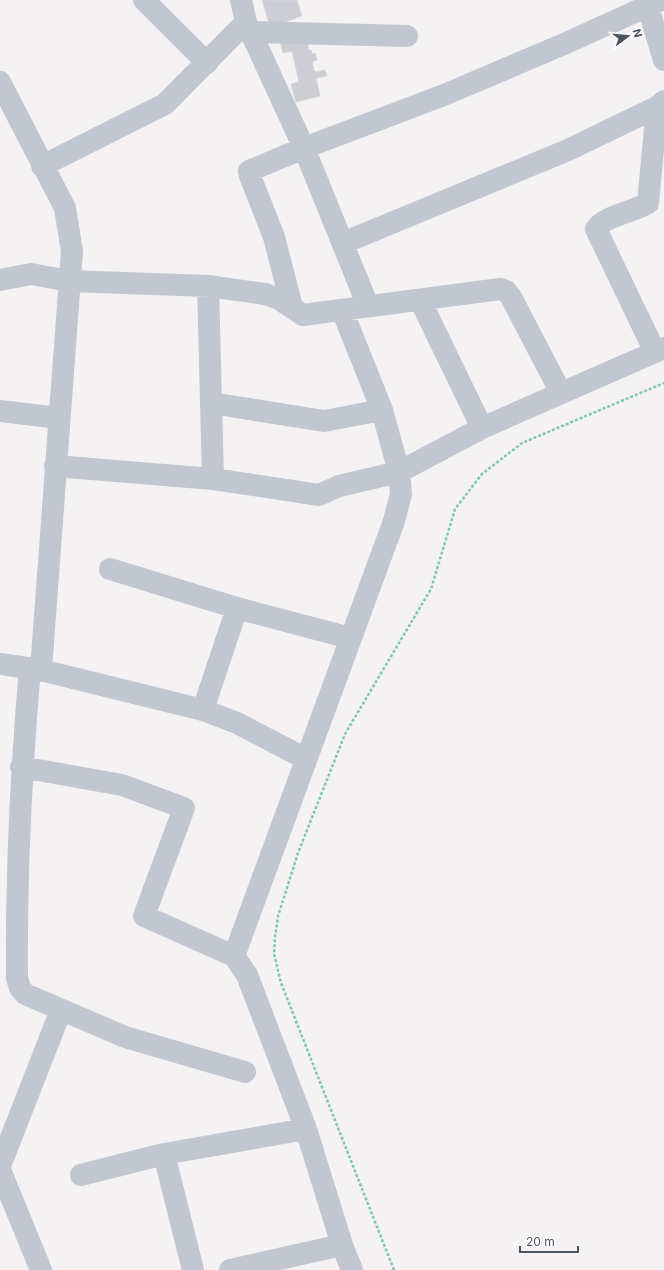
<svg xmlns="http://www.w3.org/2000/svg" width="664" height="1270" font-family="Inter,sans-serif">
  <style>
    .building { fill: #cdced4; stroke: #d7d8dc }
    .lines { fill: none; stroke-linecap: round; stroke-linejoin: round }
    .path { stroke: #82c6ae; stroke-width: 2.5; stroke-dasharray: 3 2; stroke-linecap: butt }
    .minor { stroke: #c2c7cf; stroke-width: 22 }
  </style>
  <rect width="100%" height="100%" fill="#f4f2f2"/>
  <path class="building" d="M262 0H297L302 16 270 27Z
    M280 41H307L309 51 311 50 312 54 315 53 317 60 312 62 314 70 316 72 325 70 327 76 316 78 320 96 296 102 291 84 299 82 292 51 283 53Z"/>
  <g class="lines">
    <path class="path" d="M394 1270 281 983 274 954 275 937 278 916 298 853 345 734 431 589 455 509 482 474 522 443 664 383"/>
    <path class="minor" d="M144 0 207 63
      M241 0 246 22 304 148 368 306
      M648 7 664 60
      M251 32 407 36
      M0 82 65 208 72 251 41 670
      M42 166 165 104 246 22
      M343 243 568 150 657 107 664 101
      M0 280 31 274 69 281 208 286 265 294 279 299 303 315 500 289 506 291 511 297 561 393
      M208 286 213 479
      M420 300 482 428
      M292 307 274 237 250 176 249 171 304 148 444 95 564 44 661 0
      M655 352 596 229C602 217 636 211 648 203L657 107
      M211 403 324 421 382 410
      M0 411 59 418
      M55 466 213 479 319 495 339 486 399 472 482 428 664 348
      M110 569 237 608 350 638
      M0 664 41 670 203 710 237 723 306 759
      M30 668C21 772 16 874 17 978L20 988 25 994 125 1037 245 1072
      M203 710 237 608
      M21 767 122 785 184 808 144 916 234 956 247 975 306 1129 342 1245 352 1270
      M234 956 394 521 401 494 399 472 382 410 342 310
      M164 1154 193 1270
      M0 1166 61 1010
      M0 1170 41 1270
      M81 1175 164 1154 306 1129
      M230 1270 342 1245"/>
  </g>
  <g transform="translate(628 36) rotate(74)" stroke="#ffffff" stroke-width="3" paint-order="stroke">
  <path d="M0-3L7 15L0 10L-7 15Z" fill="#4c535d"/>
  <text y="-6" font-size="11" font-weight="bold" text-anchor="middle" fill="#4c535d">N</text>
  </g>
  <path d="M520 1246v6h58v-6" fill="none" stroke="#4c535d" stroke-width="2"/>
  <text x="526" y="1246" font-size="12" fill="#4c535d" stroke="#ffffff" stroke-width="3" paint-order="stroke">20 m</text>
</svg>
